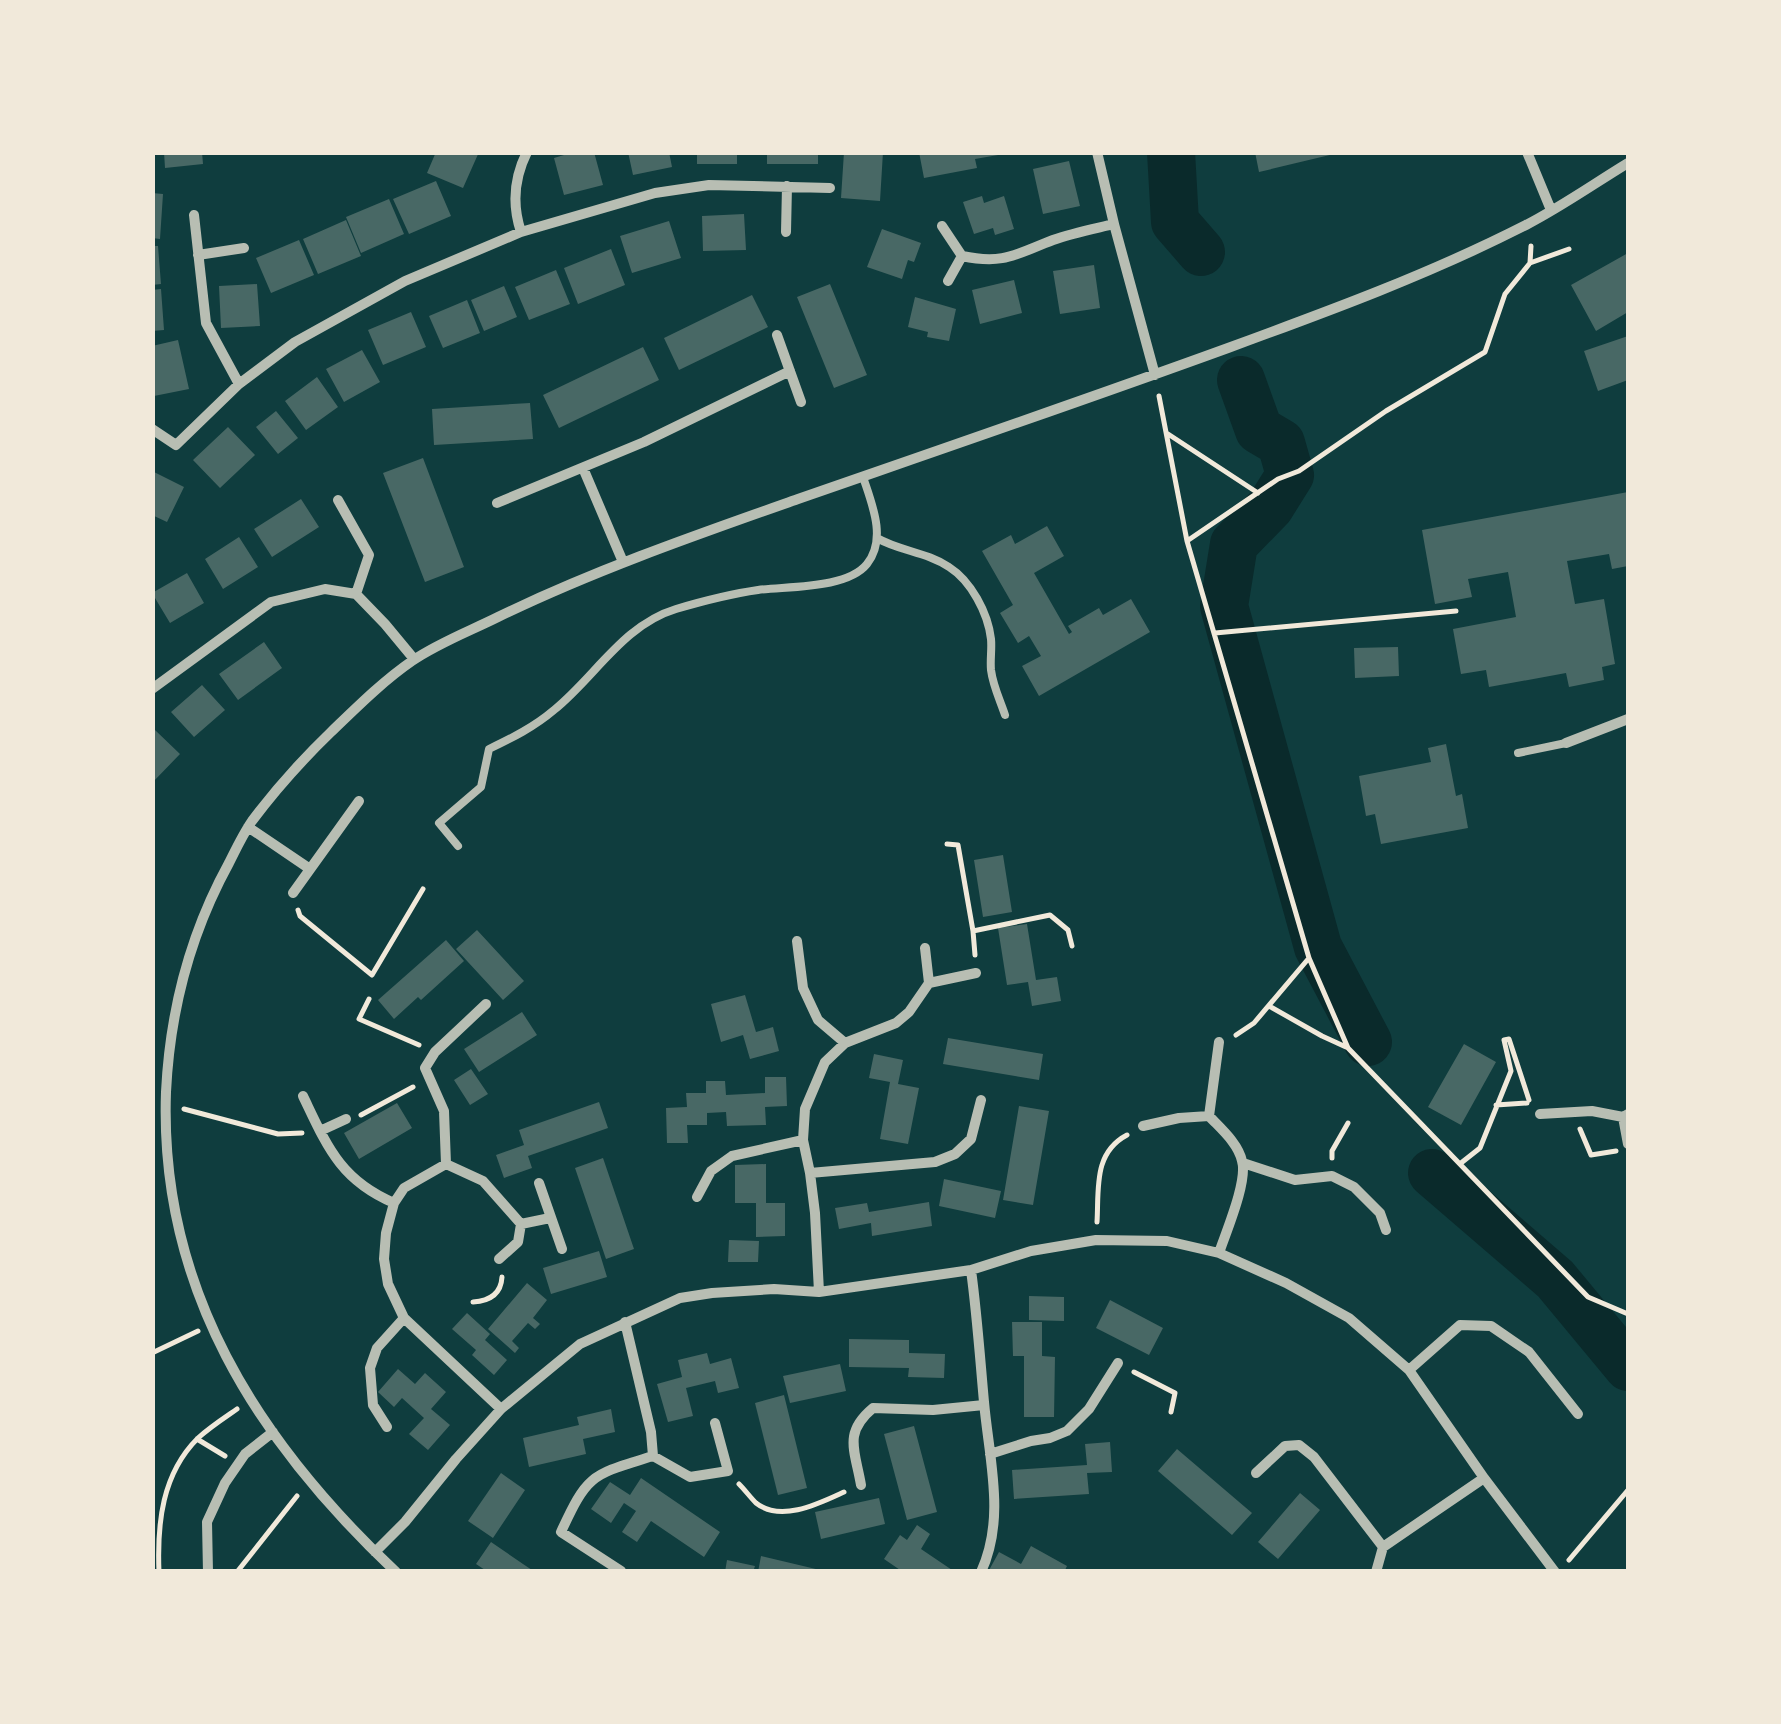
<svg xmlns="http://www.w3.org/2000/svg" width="1781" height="1724" font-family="'Space Grotesk',sans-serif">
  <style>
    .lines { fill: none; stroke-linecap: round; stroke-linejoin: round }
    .river { stroke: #0a2a2b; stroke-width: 48 }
    .building { fill: #486865 }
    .path { stroke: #f1e9da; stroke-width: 5 }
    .service { stroke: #b8beb3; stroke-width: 8 }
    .minor { stroke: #b8beb3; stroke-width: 10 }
  </style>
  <rect width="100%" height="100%" fill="#0f3d3e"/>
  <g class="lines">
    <path class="river" d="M1171 152 1175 222 1201 252
      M1241 380 1259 430 1281 443 1290 475 1270 507 1234 544 1224 606 1318 947 1368 1042
      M1432 1173 1555 1279 1628 1367"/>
  </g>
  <path class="building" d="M164 152H202L203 164 165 168Z
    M436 152H479L463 188 427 173Z
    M594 152 603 185 564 195 554 158 574 152Z
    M628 152H669L672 167 633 175Z
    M697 152H737V164H697Z
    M767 152H818V164H767Z
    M844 152H883L880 201 841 198Z
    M919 152H1003L1004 154 975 159 977 168 924 178Z
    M1255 152H1334V154L1259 172Z
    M1069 161 1080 206 1043 214 1033 169Z
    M436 181 451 216 409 234 393 199Z
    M152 193 163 194 160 239 152 238Z
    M982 196 984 203 1004 196 1014 229 995 235 993 228 974 234 963 202Z
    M389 199 404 234 361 253 346 217Z
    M744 214 746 250 703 251 702 216Z
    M346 220 361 256 318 274 303 239Z
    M669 221 681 258 632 273 620 236Z
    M882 229 921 243 914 262 908 260 902 279 867 267Z
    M299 240 314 275 271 293 256 258Z
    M152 246H158L161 284 152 285Z
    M611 249 625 285 578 304 564 268Z
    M1628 253V312L1596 331 1571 285Z
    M1094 265 1100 308 1060 314 1053 271Z
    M556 270 570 304 529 320 515 287Z
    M1014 280 1022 313 980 324 972 290Z
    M257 284 260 326 221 328 219 286Z
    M830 284 867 375 834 388 797 297Z
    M504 286 517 317 484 331 471 300Z
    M161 289 164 330 152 331V290Z
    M752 295 768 327 679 370 664 338Z
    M915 297 956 309 949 341 927 337 928 332 908 327Z
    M467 300 480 333 443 348 429 316Z
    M411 312 426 347 383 365 368 330Z
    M1628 336V380L1598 391 1584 351Z
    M178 340 189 389 154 396 152 346Z
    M643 347 659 380 559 428 543 395Z
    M362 350 380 382 344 402 326 369Z
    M317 377 338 407 306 430 285 401Z
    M530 403 533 439 434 445 432 409Z
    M276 411 298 438 278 454 256 427Z
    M228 427 255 455 220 488 193 460Z
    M423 458 464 567 425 582 383 473Z
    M152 471 184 487 167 522 152 515Z
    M1628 492V566L1612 569 1609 554 1567 561 1575 604 1604 599 1615 664 1602 667 1604 680 1569 687 1566 673 1489 687 1486 670 1461 674 1453 629 1516 617 1508 572 1468 579 1472 597 1435 604 1422 530Z
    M301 499 319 527 272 557 254 529Z
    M1047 526 1064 556 1034 573 1069 634 1072 632 1068 626 1099 608 1103 615 1131 599 1150 632 1039 696 1022 666 1041 656 1029 636 1018 643 1000 613 1013 605 982 551 1011 535 1015 544Z
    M239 537 258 567 223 589 205 559Z
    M187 573 204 603 170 623 152 593Z
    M264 642 282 668 238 700 219 674Z
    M1398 647 1399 676 1355 678 1354 648Z
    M202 685 225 710 194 737 171 712Z
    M155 730 180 754 152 783V733Z
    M1446 744 1456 796 1462 794 1468 828 1381 844 1375 814 1366 816 1359 776 1431 762 1428 748Z
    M1003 855 1012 912 983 917 974 860Z
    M1027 924 1036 980 1057 977 1061 1001 1032 1006 1028 982 1007 985 998 928Z
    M477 930 524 981 503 1000 456 949Z
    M446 940 464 961 421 1000 418 997 394 1019 378 1000Z
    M745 995 756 1032 773 1027 779 1051 750 1059 743 1035 721 1042 711 1004Z
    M522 1012 537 1035 479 1072 464 1049Z
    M948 1038 1043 1054 1039 1080 943 1064Z
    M1464 1044 1496 1062 1461 1125 1428 1107Z
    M874 1054 903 1060 898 1084 919 1088 908 1144 880 1139 890 1082 869 1078Z
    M471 1069 488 1094 470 1105 454 1080Z
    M765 1077H786L787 1106 765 1107 766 1125 727 1126 726 1112 707 1113V1125H687L688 1143H667L666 1108 687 1107 686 1093H706V1081H725L726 1095 765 1093Z
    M599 1102 608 1128 528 1156 532 1168 504 1178 496 1155 524 1145 519 1130Z
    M397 1103 412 1128 359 1159 344 1133Z
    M1019 1106 1049 1111 1033 1205 1003 1200Z
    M603 1158 634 1249 606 1259 575 1168Z
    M766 1164V1203H785V1236L756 1237V1203H735V1165Z
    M944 1179 1001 1191 995 1218 939 1206Z
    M929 1202 932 1226 872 1236 871 1223 839 1229 835 1208 867 1203 869 1212Z
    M729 1240 759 1241 758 1262H728Z
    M599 1251 607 1277 551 1294 543 1268Z
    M527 1283 547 1300 533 1318 540 1324 535 1329 528 1323 512 1341 519 1348 515 1353 488 1329Z
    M1029 1296 1064 1297V1321L1029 1320Z
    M1110 1300 1163 1328 1149 1355 1096 1328Z
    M467 1313 490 1334 485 1340 507 1360 494 1375 472 1355 476 1350 452 1329Z
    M1012 1322H1042V1356L1055 1357 1054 1417H1024V1356H1013Z
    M849 1339 909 1340V1353L945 1354 944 1378 908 1377 909 1368 849 1367Z
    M707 1353 710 1364 731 1358 739 1388 718 1393 715 1381 686 1388 693 1416 668 1422 657 1384 682 1377 678 1360Z
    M840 1364 846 1391 790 1403 783 1376Z
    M398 1369 415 1384 425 1373 446 1392 431 1409 450 1425 428 1450 409 1434 424 1418 402 1398 394 1407 378 1392Z
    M784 1395 807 1488 778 1495 755 1403Z
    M611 1409 615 1432 583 1439 586 1454 529 1467 523 1438 579 1425 577 1417Z
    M914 1426 937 1512 907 1520 884 1434Z
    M1110 1442 1112 1472 1087 1473 1089 1494 1014 1499 1012 1470 1087 1465 1085 1444Z
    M1177 1449 1252 1513 1232 1535 1158 1471Z
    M501 1473 525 1490 493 1538 468 1521Z
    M641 1478 720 1532 704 1557 651 1521 637 1542 622 1532 636 1511 624 1503 611 1523 591 1509 610 1482 630 1495Z
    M1300 1493 1320 1510 1278 1559 1258 1542Z
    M879 1498 885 1524 821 1539 815 1512Z
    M917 1525 930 1534 921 1549 955 1572H903L884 1559 900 1535 907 1540Z
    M491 1542 523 1564 535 1572H488L476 1564Z
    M1031 1546 1067 1566 1064 1572H988L999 1552 1021 1564Z
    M761 1556 820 1570V1572H758Z
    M727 1560 755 1566 753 1572H725Z"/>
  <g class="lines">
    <path class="path" d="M1531 246 1530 263 1505 294 1485 352 1386 411 1299 471 1278 479 1187 541 1309 958 1348 1048 1588 1297 1628 1314
      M1530 263 1569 249
      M1159 396 1187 541
      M1168 434 1258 493
      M1215 633 1456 611
      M947 844 958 845 973 931 975 955
      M298 910 300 916 372 975 423 889
      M973 931 1050 915 1068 930 1072 946
      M369 999 359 1019 419 1045
      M1269 1006 1322 1036 1346 1047
      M1236 1035 1254 1023 1309 958
      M1496 1105 1527 1103
      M184 1109 278 1134 302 1133
      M361 1115 413 1087
      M1580 1129 1591 1155 1616 1151
      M1332 1158V1151L1348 1123
      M1461 1163 1480 1148 1511 1071 1504 1040 1509 1039 1529 1100
      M1097 1222C1099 1189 1093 1153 1127 1135
      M473 1302C489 1301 501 1294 502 1277
      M152 1353 198 1331
      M1134 1372 1175 1393 1171 1412
      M197 1439 225 1456
      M739 1484C745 1490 750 1497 756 1503 781 1523 820 1503 844 1492
      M1569 1560 1628 1490
      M159 1572C157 1523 162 1474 198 1438 210 1427 224 1418 237 1409
      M237 1572 297 1496"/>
    <path class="service" d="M877 538C899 551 927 552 949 567 971 581 988 613 991 639 992 649 990 660 991 670 993 686 1000 700 1005 715
      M1518 753 1566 743
      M458 846 439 823 481 787 489 749C512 738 534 727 554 710 595 677 623 625 676 609 703 601 730 594 758 590 788 586 847 589 867 564 887 539 872 504 863 477"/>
    <path class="minor" d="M1097 152 1114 224 1155 375
      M1527 152 1551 210
      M194 215 206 323 239 384
      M942 226 962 256
      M521 232C512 205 514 178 527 152
      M786 232 787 186
      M198 255 244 248
      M948 281 962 256C1004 265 1016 254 1053 240 1072 233 1093 229 1114 224
      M777 335 801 402
      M152 429 176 445 239 384 295 342 405 281 521 232 655 193 709 185 830 188
      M583 468 623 562
      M338 500 369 555 356 594
      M497 503 644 442 790 371
      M152 689 271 602 325 589 356 594 385 624 414 659
      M1566 743 1628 719
      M248 827 310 869
      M293 893 359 801
      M797 941 803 988 818 1020 845 1043
      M925 948 929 983
      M1219 1042 1209 1116C1221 1129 1238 1143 1242 1161 1248 1181 1226 1232 1219 1253
      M303 1096C327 1146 340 1180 394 1203
      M1540 1114 1592 1111 1623 1117 1628 1114
      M1623 1117 1628 1144
      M1143 1126 1179 1118 1209 1116
      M320 1131 346 1119
      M1243 1163 1295 1180 1332 1176 1354 1187 1380 1213 1386 1230
      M446 1164 444 1111 425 1068 435 1052 486 1004
      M810 1173 935 1162 955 1154 971 1139 981 1100
      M539 1183 562 1249
      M697 1197 711 1171 732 1156 803 1140
      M521 1224 550 1218
      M499 1259 518 1242 521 1224 483 1181 446 1164 404 1188 394 1203 386 1233 384 1259 388 1284 404 1318 501 1409
      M971 1270C977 1314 980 1358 984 1402 989 1459 1006 1518 981 1572
      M819 1292 815 1213 810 1173 803 1140 805 1109 825 1062 845 1043 896 1023 909 1012 929 983 976 973
      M625 1322 651 1432 653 1456
      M1409 1370 1460 1325 1491 1326 1529 1352 1578 1414
      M387 1427 373 1405 370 1368 377 1348 404 1318
      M990 1454 1031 1441 1050 1438 1067 1431 1089 1409 1118 1363
      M1256 1473 1285 1446 1299 1445 1314 1457 1383 1547
      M861 1485C855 1450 843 1433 873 1408L933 1410 984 1405
      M375 1552 405 1522 456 1459 501 1409 580 1344 680 1298 712 1293 774 1289 819 1292 971 1270 1031 1251 1096 1240 1167 1241 1219 1253 1286 1283 1349 1318 1409 1370 1484 1478 1555 1572
      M621 1571 561 1532C588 1473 592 1475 653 1456L690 1477 728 1471 715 1423
      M208 1572 207 1522 225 1483 245 1454 273 1432
      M396 1572C257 1441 159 1288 166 1092 170 1010 190 934 229 863 236 849 243 834 252 821 276 789 303 759 331 732 357 707 383 681 412 661 438 643 470 631 498 617 595 570 696 535 798 499 942 449 1085 400 1228 348 1329 311 1430 274 1526 225 1561 207 1595 183 1628 163
      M1376 1572 1383 1547 1484 1478"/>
  </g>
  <rect width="1781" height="1724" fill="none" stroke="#f1e9da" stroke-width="310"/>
</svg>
